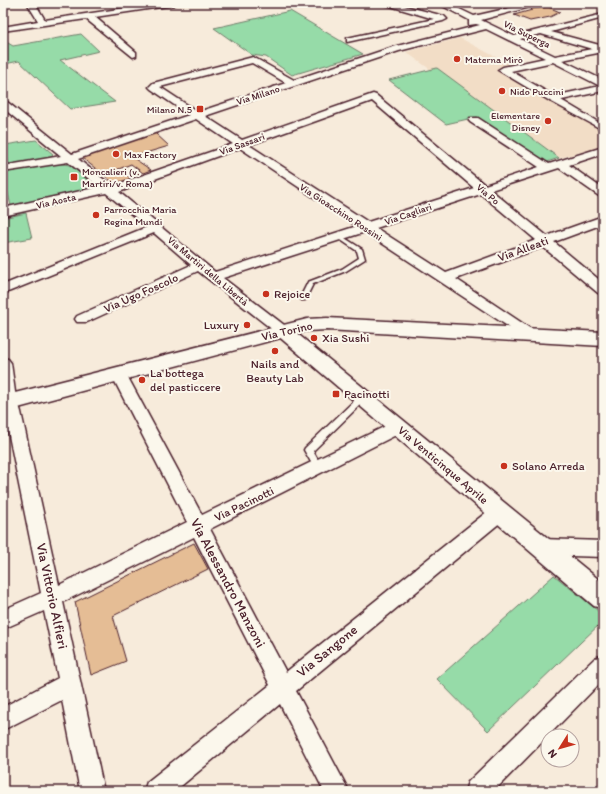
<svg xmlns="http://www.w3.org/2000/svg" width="606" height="794" font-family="Itim,sans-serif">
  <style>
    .built { fill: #f2ddc6 }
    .green { fill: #96dba8; stroke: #707d6a }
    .building { fill: #e5bd95; stroke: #4a1f2b }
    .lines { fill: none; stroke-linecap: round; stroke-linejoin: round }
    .service-casing { stroke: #4a1f2b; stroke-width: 3 }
    .pedestrian-casing { stroke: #4a1f2b; stroke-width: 3 }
    .minor-casing { stroke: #4a1f2b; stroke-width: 3 }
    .tertiary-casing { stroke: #4a1f2b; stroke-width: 3 }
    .secondary-casing { stroke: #4a1f2b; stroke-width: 3 }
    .service { fill: #fbf7ec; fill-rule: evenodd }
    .pedestrian { fill: #fbf7ec; fill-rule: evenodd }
    .minor { fill: #fbf7ec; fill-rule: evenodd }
    .tertiary { fill: #fbf7ec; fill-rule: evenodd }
    .secondary { fill: #fbf7ec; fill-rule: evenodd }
    .poi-dot { fill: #c8321e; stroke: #fbf7ec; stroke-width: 1.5 }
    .labels { text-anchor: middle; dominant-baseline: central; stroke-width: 4; stroke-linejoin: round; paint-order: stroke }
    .far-street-label { font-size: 10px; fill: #4a1f2b; stroke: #fbf7ec }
    .far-poi-label { font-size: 10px; fill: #4a1f2b; stroke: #fbf7ec; text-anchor: start }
    .street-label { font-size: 12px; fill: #4a1f2b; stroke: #fbf7ec }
    .poi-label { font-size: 12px; fill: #4a1f2b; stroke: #fbf7ec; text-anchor: start }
    .near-street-label { font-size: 14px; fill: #4a1f2b; stroke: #fbf7ec }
  </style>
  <rect width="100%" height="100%" fill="#f7ebdb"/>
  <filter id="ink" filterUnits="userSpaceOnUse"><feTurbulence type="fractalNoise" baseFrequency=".025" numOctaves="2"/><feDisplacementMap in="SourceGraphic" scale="8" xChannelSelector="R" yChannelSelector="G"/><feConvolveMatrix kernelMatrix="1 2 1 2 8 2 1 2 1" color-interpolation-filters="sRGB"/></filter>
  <g filter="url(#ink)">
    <path class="built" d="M460 38 511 65 498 68 504 73 603 131V146L559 158 437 68 431 70 406 52Z"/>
    <path class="green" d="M290 11 363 54 292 75 266 57 252 55 214 28Z
      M81 34 99 51 60 60 115 102 70 109 19 61 5 64 3 63V40L13 46Z
      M437 68 559 158 547 162 477 117 446 124 389 80Z
      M36 140 53 154 49 159 9 166 5 145Z
      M55 163 70 165 91 183 79 195 11 206 3 172Z
      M26 213 32 238 3 243V218Z
      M554 575 603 615V621L488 731 437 679Z"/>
    <path class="building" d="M548 7 560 12 550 17 530 21 514 15 532 10 530 9Z
      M155 133 169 146 132 157 151 170 143 173 131 164 104 175 82 158Z
      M119 170 132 179 116 185 104 175Z
      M194 543 208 569 113 616 126 661 91 675 75 602Z"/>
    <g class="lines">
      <defs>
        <path id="service" d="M340 235 362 249 365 259 346 271 313 284 305 300H301L300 298 308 282 342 269 359 258 357 251 338 238 337 237Z
          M362 395 365 396 366 398 365 400 313 451 322 467 321 469H315L304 450 305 448 359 396Z"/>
        <path id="pedestrian" d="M550 97H556L603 125V130L550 101Z"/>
        <path id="minor" d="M27 3H35L45 20 159 3H178L174 5 95 17 136 52V56L133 57 86 19 3 31V27L38 21Z
          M380 3H393L444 16 447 19 443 21 347 42V38L434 19Z
          M437 3H447L474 16 531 3H545L481 20 514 36 603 14V18L551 32 603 46V52L562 60 603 80V91L553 102 550 101 498 70 503 67 545 58 486 29 399 51 205 116 242 140 373 94 376 95 485 185 539 167 470 122 469 120 470 118H478L549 164 603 147V154L569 165 603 189V198L599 196 559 168 491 190 547 236 603 216V224L554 242 603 283V294L598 293 543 247 456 279 537 333 539 336 537 339 532 341 527 339 365 232 223 278 288 328 290 331 288 334H278L198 271 87 322H77L75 319 77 316 191 265 154 233 3 294V285L147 227 106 193 3 216V208L99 187 68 162 3 172V166L61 156 3 108V100L6 101 72 154 189 115 151 89 149 87 153 83 253 57 294 80 393 47 480 25 476 24 469 25V20ZM541 34 592 49 555 56 520 39ZM553 62 600 86 554 96 511 71ZM252 63 286 83 198 112 160 87ZM372 101 474 188 368 222 249 145ZM196 119 233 144 112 186 78 159ZM240 148 357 226 215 272 119 192ZM481 194 536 240 446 273 376 228Z
          M3 358 8 359 11 363 15 392 21 412 59 585 187 522 111 374 114 370 119 369 124 370 202 515 392 423 398 421 404 423 406 427 404 431 210 529 286 672 493 507 500 505 507 507 509 512 507 517 296 691 349 791H324L280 704 175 791H144L147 782 270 685 194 537 63 602 104 791H80L62 700 3 730V707L58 678 44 611 3 629V610L41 593 3 406Z
          M541 539 603 541V557L541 555 534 553 531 547 534 541Z
          M603 655V680L494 791H465L468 782 595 658Z"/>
        <path id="tertiary" d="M283 325 289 327 603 583V609L594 606 277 335 274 331 277 327Z"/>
        <path id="secondary" d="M327 318 603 332V346L327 330 307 331 3 412V396L307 319Z"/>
      </defs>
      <use href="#service" class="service-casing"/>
      <use href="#pedestrian" class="pedestrian-casing"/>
      <use href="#minor" class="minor-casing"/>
      <use href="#tertiary" class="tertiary-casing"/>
      <use href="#secondary" class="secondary-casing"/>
      <use href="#service" class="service"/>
      <use href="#pedestrian" class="pedestrian"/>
      <use href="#minor" class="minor"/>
      <use href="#tertiary" class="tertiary"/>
      <use href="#secondary" class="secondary"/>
    </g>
  </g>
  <g class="poi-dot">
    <circle cx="457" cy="59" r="4"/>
    <circle cx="502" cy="91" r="4"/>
    <rect x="196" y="105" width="8" height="8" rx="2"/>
    <circle cx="548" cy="121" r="4"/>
    <circle cx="116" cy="154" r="4"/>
    <rect x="70" y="173" width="8" height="8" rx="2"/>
    <circle cx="96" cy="215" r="4"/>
    <circle cx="266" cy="294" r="4"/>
    <circle cx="247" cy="325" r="4"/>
    <circle cx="314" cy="338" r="4"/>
    <circle cx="275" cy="351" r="4"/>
    <circle cx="142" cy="380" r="4"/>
    <rect x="332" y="390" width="8" height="8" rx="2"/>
    <circle cx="504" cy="466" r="4"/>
  </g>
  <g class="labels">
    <g class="far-street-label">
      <text transform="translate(527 34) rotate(26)">Via Superga</text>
      <text transform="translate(258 95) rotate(-18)">Via Milano</text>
      <text transform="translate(242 144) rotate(-20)">Via Sassari</text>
      <text transform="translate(488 194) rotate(40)">Via Po</text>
      <text transform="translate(56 201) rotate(-13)">Via Aosta</text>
      <text transform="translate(341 212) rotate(33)">Via Gioacchino Rossini</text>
      <text transform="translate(408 214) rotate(-19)">Via Cagliari</text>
      <text transform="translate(208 271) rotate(40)">Via Martiri della Libertà</text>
    </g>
    <g class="far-poi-label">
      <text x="465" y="59">Materna Mirò</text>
      <text x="510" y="91">Nido Puccini</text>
      <text x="192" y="109" text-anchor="end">Milano N.5</text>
      <text x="540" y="115" text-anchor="end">Elementare<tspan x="540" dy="12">Disney</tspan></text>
      <text x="124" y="154">Max Factory</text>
      <text x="82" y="171">Moncalieri (v.<tspan x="82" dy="12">Martiri/v. Roma)</tspan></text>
      <text x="104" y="209">Parrocchia Maria<tspan x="104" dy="12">Regina Mundi</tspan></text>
    </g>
    <g class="street-label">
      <text transform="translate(523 249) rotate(-20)">Via Alleati</text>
      <text transform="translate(141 293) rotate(-24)">Via Ugo Foscolo</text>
      <text transform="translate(287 331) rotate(-13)">Via Torino</text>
      <text transform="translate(443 465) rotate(40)">Via Venticinque Aprile</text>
      <text transform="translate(244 504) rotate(-26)">Via Pacinotti</text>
    </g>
    <g class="poi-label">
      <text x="274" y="294">Rejoice</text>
      <text x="239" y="325" text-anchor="end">Luxury</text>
      <text x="322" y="338">Xia Sushi</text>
      <text x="275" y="364" text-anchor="middle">Nails and<tspan x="275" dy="14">Beauty Lab</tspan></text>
      <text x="150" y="373">La bottega<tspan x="150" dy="14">del pasticcere</tspan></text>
      <text x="344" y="394">Pacinotti</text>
      <text x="512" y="466">Solano Arreda</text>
    </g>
    <g class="near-street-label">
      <text transform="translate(228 583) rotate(62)">Via Alessandro Manzoni</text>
      <text transform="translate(52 596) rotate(78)">Via Vittorio Alfieri</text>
      <text transform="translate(327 651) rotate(-39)">Via Sangone</text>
    </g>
  </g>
  <rect width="606" height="794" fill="none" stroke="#fbf7ec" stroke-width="16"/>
  <rect x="8" y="8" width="590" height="778" fill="none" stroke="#4a1f2b" stroke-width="1.5" filter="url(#ink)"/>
  <g transform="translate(560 748) rotate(233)"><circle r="19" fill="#fbf7ec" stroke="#b4a19f"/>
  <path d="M0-3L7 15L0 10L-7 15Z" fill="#c8321e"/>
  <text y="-6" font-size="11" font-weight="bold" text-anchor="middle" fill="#4a1f2b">N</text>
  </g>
</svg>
